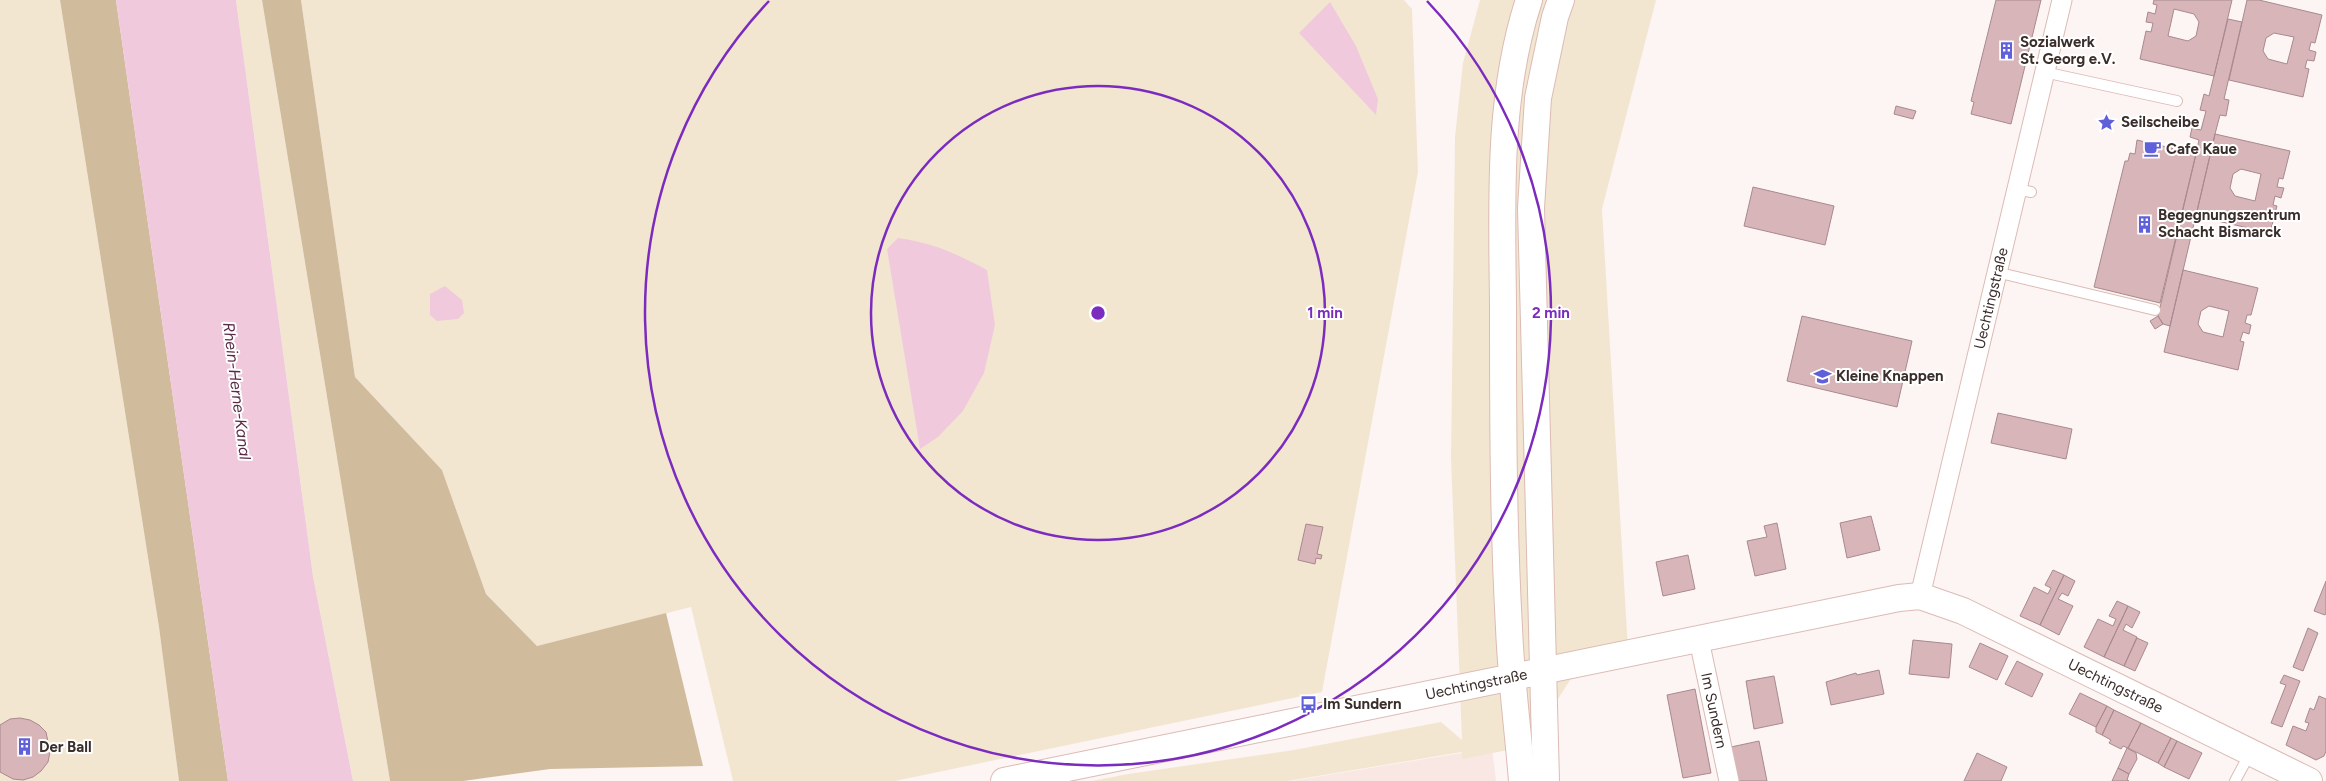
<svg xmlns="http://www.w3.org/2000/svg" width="2326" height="781" font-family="Figtree,sans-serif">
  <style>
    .built { fill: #f8e7e3 }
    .green { fill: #f3e6d1 }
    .forest { fill: #d0bc9d }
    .water { fill: #f0cadc }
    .building { fill: #d7b5b9; stroke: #a9898d; fill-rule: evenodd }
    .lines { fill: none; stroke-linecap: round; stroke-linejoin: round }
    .lane-casing { stroke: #dcbbb4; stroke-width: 12 }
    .street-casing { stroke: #dcbbb4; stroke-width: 21 }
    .secondary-casing { stroke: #dcbbb4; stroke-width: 28 }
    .lane { stroke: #fff; stroke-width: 10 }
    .street { stroke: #fff; stroke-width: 19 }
    .secondary { stroke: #fff; stroke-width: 26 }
    .ring { fill: none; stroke: #7b2cbf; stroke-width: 2.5 }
    .labels { text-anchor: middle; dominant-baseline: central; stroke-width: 4; stroke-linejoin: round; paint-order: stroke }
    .poi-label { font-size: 15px; font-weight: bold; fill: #3a2e2b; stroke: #fff; text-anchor: start }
    .street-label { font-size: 15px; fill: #3a2e2b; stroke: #fff }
    .water-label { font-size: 16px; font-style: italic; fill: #5a2b45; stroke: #fff }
    .centre { fill: #7b2cbf; stroke: #fff; stroke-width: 2.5 }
    .ring-label { font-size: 15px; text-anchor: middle; font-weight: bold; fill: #7b2cbf; stroke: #fff; stroke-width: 4; stroke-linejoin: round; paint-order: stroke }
  </style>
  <rect width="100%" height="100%" fill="#fcf5f4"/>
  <path class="built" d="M1492 748 1496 781H1292Z"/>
  <path class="green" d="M0 0H60L159 627 179 781H0Z
    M236 0H262L390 781H353L313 576Z
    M301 0H1404L1412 9 1418 172 1322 692 895 781H733L691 607 537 646 486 594 442 470 355 377Z
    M1480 0H1656L1602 209 1628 650 1579 666 1528 746 1462 759V752L1288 781H1092L1128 774 1294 750 1441 722 1462 740 1451 458 1455 137 1463 63Z"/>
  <path class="forest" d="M60 0H116L228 781H179L159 627Z
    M262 0H301L355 377 442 470 486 594 537 646 666 613 703 766 550 769 463 781H390Z"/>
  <path class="water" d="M116 0H236L313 576 353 781H228Z
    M1330 2 1356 46 1378 99 1376 115 1299 33Z
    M898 238C936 244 953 252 987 270L995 325 984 373 963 411 938 437 920 449 887 249Z
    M445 286 462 300 464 313 458 319 437 321 430 315V294Z"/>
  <path class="building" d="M1996 0H2041L2011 124 1971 114 1974 102 1971 101Z
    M2154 0H2232L2214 76 2140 59 2146 31 2151 32 2153 23 2146 22 2148 12 2155 14 2157 5 2153 4ZM2174 9 2194 14 2199 22 2196 36 2188 41 2168 36Z
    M2247 0H2259L2322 15 2315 43 2311 42 2309 50 2316 52 2314 61 2307 60 2305 68 2309 69 2303 97 2229 80ZM2274 33 2294 37 2287 64 2268 59 2263 51 2266 38Z
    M2228 19 2242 22 2224 99 2229 100 2226 116 2220 115 2215 134 2170 326 2163 324 2158 316 2196 154 2199 140 2190 137 2192 128 2201 130 2206 111 2200 110 2204 94 2209 96Z
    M1896 106 1916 111 1913 119 1894 114Z
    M2215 134 2290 151 2283 179 2279 178 2277 187 2284 188 2281 198 2275 196 2273 205 2277 206 2270 233 2196 216ZM2241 169 2261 174 2255 201 2235 196 2230 188 2233 174Z
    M2137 140 2196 154 2160 303 2094 287 2125 161H2128L2130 153 2135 154Z
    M1753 187 1834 206 1825 245 1744 226Z
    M2183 270 2258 288 2251 315H2247L2245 323 2251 325 2249 334 2243 332 2240 341 2244 342 2238 370 2164 352ZM2209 306 2229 311 2223 337 2203 332 2198 324 2201 311Z
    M1802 316 1912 341 1897 407 1787 381Z
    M2158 316 2163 324 2155 329 2150 321Z
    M1998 413 2072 429 2066 459 1991 443Z
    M1871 516 1880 550 1847 558 1840 523Z
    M1777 523 1786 569 1755 576 1747 541 1767 537 1764 526Z
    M1306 524 1323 527 1317 554 1322 555 1321 559 1316 558 1315 564 1298 560Z
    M1688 555 1695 589 1663 596 1656 562Z
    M2053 570 2064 575 2040 625 2020 616 2034 587 2048 594 2051 588 2045 585Z
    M2064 575 2075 581 2068 596 2062 593 2058 599 2073 606 2059 635 2040 625Z
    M2326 581V613L2325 615 2314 611Z
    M2117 601 2128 606 2104 657 2084 647 2098 619 2113 626 2116 619 2109 616Z
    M2128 606 2140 612 2132 628 2126 624 2123 630 2137 637 2124 666 2104 657Z
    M2308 628 2318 633 2303 671 2293 667Z
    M2137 638 2148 643 2135 671 2124 666Z
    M1913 640 1952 644 1949 678 1909 674Z
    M1980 643 2008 656 1997 680 1969 667Z
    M2017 661 2043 674 2032 697 2005 684Z
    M1879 670 1884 694 1831 705 1826 682 1856 673 1857 675Z
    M2284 675 2300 681 2282 727 2271 723 2286 685 2280 683Z
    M1774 676 1783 723 1754 729 1746 681Z
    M1695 689 1711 773 1683 778 1667 695Z
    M2080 693 2107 706 2096 727 2069 714Z
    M2319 696 2326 699V751L2324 756 2316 760 2286 745 2293 726 2306 731 2309 723 2305 722 2310 708 2314 710Z
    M2107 706 2114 710 2102 735 2096 732V727Z
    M2114 710 2141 723 2128 748 2123 746 2121 749 2109 743 2111 740 2102 735Z
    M20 718 30 720 39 725 46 732 50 752 48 762 41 771 33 777 23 780 13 779 0 772V725L10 719Z
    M2141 723 2171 738 2158 763 2128 748Z
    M2171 738 2177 741 2164 767 2158 763Z
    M1759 741 1767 781H1738L1731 747Z
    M2177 741 2202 753 2189 779 2164 767Z
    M2127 748 2136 753 2137 759 2129 774 2118 768Z
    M1977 753 2007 767 2001 781H1964Z
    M2118 768 2129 774 2127 780 2129 781H2112Z"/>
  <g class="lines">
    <defs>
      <path id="lane" d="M2044 72 2177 101
        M2016 189 2031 192
        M1996 272 2155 310
        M2235 781 2250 753"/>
      <g id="street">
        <path id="s1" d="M1920 596 2062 0"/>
        <path id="s2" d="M1699 640 1729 781"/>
      </g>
      <g id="secondary">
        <path id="s3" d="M1004 781 1899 598 1920 596 1963 611 2309 781"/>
        <path d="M1522 781C1518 730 1511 679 1509 628 1503 520 1503 412 1503 305 1502 204 1497 97 1529 0"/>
        <path d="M1546 781 1531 208 1538 98 1555 17 1561 0"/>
      </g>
    </defs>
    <use href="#lane" class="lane-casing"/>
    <use href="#street" class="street-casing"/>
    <use href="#secondary" class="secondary-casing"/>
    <use href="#lane" class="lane"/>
    <use href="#street" class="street"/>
    <use href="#secondary" class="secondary"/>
  </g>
  <g class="ring">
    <circle cx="1098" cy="313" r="227"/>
    <path d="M1427 1A453 453 0 1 1 769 1"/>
  </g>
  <defs>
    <symbol id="building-bare" viewBox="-9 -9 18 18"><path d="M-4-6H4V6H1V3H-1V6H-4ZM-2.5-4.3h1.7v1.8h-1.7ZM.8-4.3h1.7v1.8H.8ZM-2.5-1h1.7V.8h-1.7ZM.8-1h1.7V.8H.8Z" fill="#6061da" stroke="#fff" stroke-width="2.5" paint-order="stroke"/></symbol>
    <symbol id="sight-bare" viewBox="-9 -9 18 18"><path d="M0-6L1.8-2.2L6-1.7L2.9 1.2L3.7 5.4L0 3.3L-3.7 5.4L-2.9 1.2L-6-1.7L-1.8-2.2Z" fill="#6061da" stroke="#fff" stroke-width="2.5" paint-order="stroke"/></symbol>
    <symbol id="cafe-bare" viewBox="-9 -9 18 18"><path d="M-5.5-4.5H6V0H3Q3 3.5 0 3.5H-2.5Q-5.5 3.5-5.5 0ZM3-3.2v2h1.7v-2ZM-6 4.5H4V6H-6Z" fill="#6061da" stroke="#fff" stroke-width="2.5" paint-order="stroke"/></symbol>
    <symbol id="school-bare" viewBox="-9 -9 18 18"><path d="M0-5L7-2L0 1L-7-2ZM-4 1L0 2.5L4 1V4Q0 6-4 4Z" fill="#6061da" stroke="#fff" stroke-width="2.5" paint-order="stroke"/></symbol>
    <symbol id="bus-bare" viewBox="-9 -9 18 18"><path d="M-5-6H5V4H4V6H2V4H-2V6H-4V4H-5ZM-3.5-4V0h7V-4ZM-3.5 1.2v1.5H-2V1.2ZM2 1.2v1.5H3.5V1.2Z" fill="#6061da" stroke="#fff" stroke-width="2.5" paint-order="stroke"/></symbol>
  </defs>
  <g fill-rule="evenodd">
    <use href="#building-bare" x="1994" y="38" width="25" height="25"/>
    <use href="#sight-bare" x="2094" y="110" width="25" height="25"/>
    <use href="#cafe-bare" x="2140" y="136" width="25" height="25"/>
    <use href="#building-bare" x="2132" y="212" width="25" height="25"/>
    <use href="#school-bare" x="1810" y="364" width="25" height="25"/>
    <use href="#bus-bare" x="1296" y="692" width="25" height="25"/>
    <use href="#building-bare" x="12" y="734" width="25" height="25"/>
  </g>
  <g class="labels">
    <g class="poi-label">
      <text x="2020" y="42">Sozialwerk<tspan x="2020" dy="17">St. Georg e.V.</tspan></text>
      <text x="2121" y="122">Seilscheibe</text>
      <text x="2166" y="149">Cafe Kaue</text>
      <text x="2158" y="215">Begegnungszentrum<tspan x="2158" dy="17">Schacht Bismarck</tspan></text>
      <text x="1836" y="376">Kleine Knappen</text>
      <text x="1323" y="704">Im Sundern</text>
      <text x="39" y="747">Der Ball</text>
    </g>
    <g class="street-label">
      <text stroke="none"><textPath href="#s1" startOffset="306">Uechtingstraße</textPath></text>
      <text stroke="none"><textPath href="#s3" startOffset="482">Uechtingstraße</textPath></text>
      <text stroke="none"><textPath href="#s3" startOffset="1150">Uechtingstraße</textPath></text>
      <text stroke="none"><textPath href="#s2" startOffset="72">Im Sundern</textPath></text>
    </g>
    <g class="water-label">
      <text transform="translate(237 391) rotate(83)">Rhein-Herne-Kanal</text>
    </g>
  </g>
  <circle cx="1098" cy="313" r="8" class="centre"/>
  <g class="ring-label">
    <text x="1325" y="318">1 min</text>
    <text x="1551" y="318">2 min</text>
  </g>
</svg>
